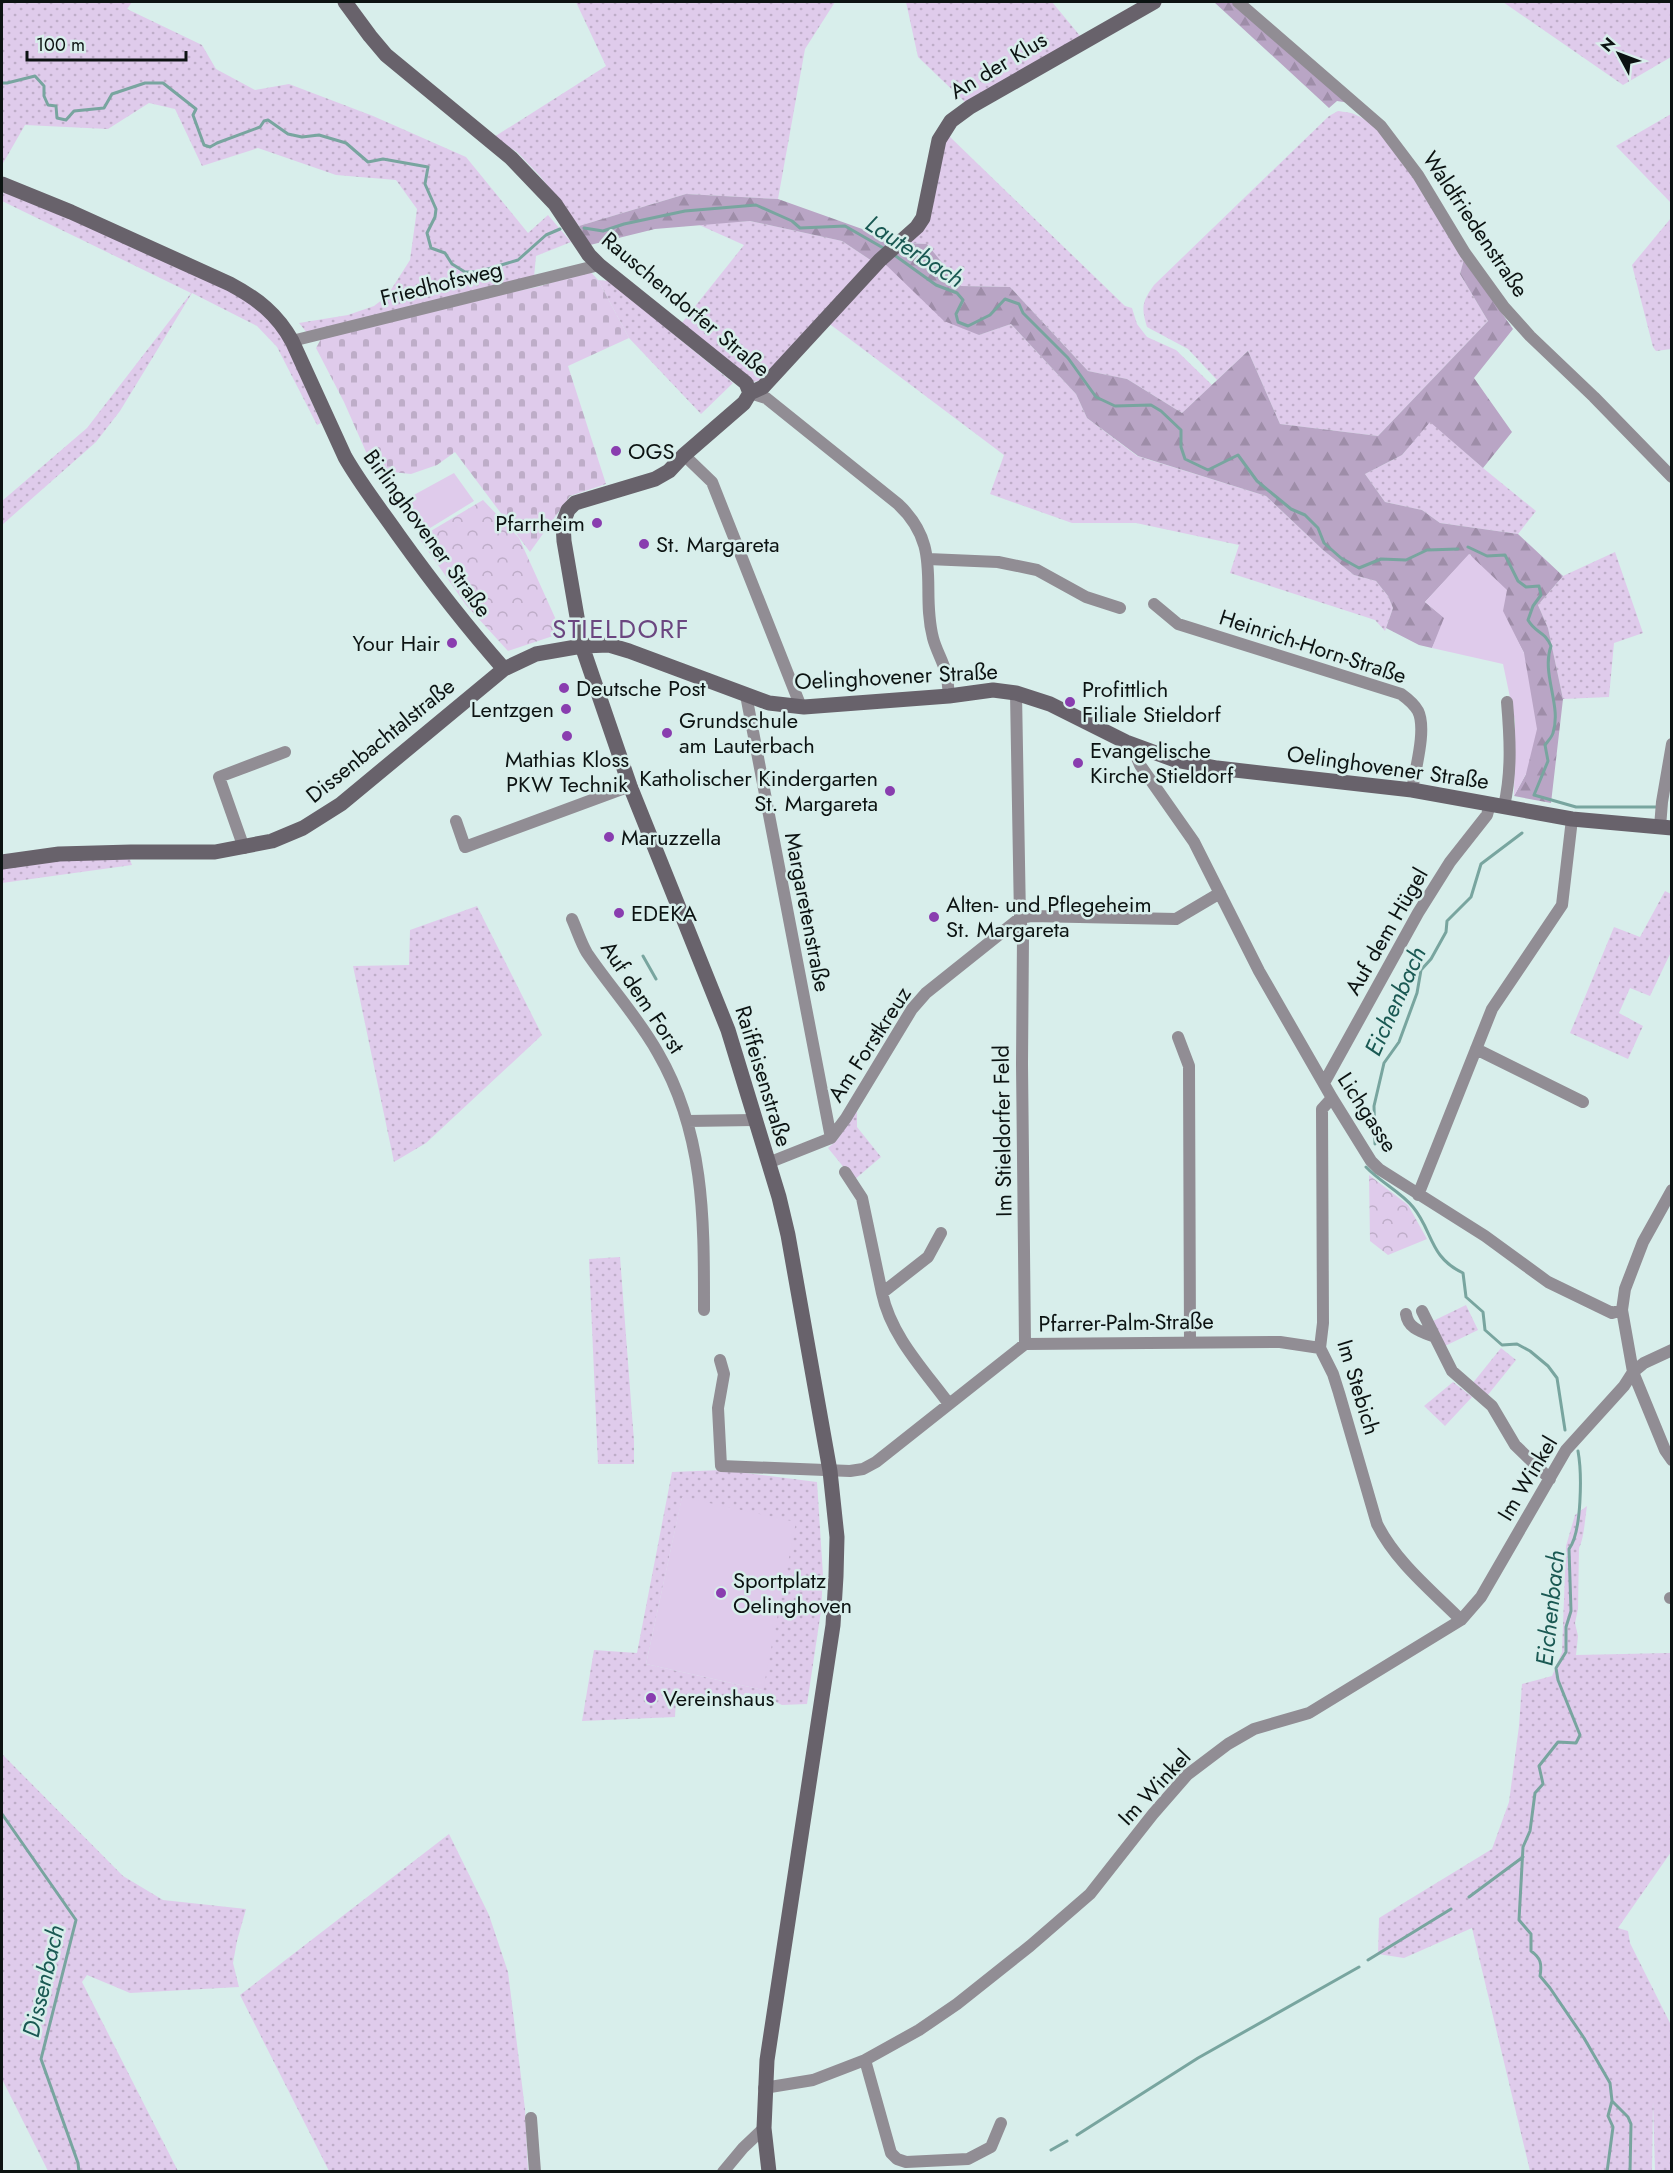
<svg xmlns="http://www.w3.org/2000/svg" width="1673" height="2173" font-family="Jost,sans-serif">
  <style>
    .grass { fill: url(#grass-dots); fill-rule: evenodd }
    .forest { fill: url(#forest-firs) }
    .cemetery { fill: url(#cemetery-stones) }
    .park { fill: url(#park-crowns) }
    .garden { fill: #dfcbeb }
    .lines { fill: none; stroke-linecap: round; stroke-linejoin: round }
    .stream { stroke: #78a59f; stroke-width: 3 }
    .street { stroke: #918d94; stroke-width: 12 }
    .secondary { stroke: #68626b; stroke-width: 15 }
    .poi-dot { fill: #893daf; stroke: #d8eeeb; stroke-width: 2 }
    .labels { text-anchor: middle; dominant-baseline: central; stroke-width: 5; stroke-linejoin: round; paint-order: stroke }
    .street-label { font-size: 22px; fill: #0c1312; stroke: #d8eeeb }
    .poi-label { font-size: 22px; fill: #0c1312; stroke: #d8eeeb; text-anchor: start }
    .water-label { font-size: 24px; font-style: italic; fill: #1a5953; stroke: #d8eeeb }
    .quarter-label { font-size: 26px; letter-spacing: 1.5px; fill: #6b4680; stroke: #d8eeeb }
  </style>
  <defs>
    <pattern id="grass-dots" width="8" height="8" patternUnits="userSpaceOnUse" patternTransform="scale(1.5)"><rect width="8" height="8" fill="#dfcbeb"/><path d="M2 2h.1M6 6h.1" fill="none" stroke="#beadc8" stroke-width="1.8" stroke-linecap="round"/></pattern>
    <pattern id="forest-firs" width="22" height="20" patternUnits="userSpaceOnUse" patternTransform="scale(1.5)"><rect width="22" height="20" fill="#b9a5c5"/><path d="M5 1l3.5 6h-7zM16 11l3.5 6h-7z" fill="#9e8da8"/></pattern>
    <pattern id="cemetery-stones" width="16" height="16" patternUnits="userSpaceOnUse" patternTransform="scale(1.5)"><rect width="16" height="16" fill="#dfcbeb"/><path d="M2 7V4a2 2 0 0 1 4 0v3zM10 15v-3a2 2 0 0 1 4 0v3z" fill="#beadc8"/></pattern>
    <pattern id="park-crowns" width="20" height="18" patternUnits="userSpaceOnUse" patternTransform="scale(1.5)"><rect width="20" height="18" fill="#dfcbeb"/><path d="M2 6a3 3 0 1 1 6 0M12 15a3 3 0 1 1 6 0" fill="none" stroke="#beadc8"/></pattern>
  </defs>
  <rect width="100%" height="100%" fill="#d8eeeb"/>
  <path class="grass" d="M2 2H132L127 9 202 45 216 69 255 90 289 84 373 116 466 157 528 233 548 215 571 242 536 256 534 277 308 334 299 323 348 315 374 306 387 296 410 260 417 209 396 180 336 175 258 148 202 166 175 109 149 103 108 129 25 125 2 165Z
    M576 2H835L805 49 778 199 686 194 579 226 540 176 517 152 494 137 606 66Z
    M906 2H1052L1081 37 965 102 918 57Z
    M1503 2H1671V57L1623 85Z
    M1338 111C1344 112 1351 112 1356 115 1398 133 1441 220 1464 259L1460 274 1488 321 1378 436 1280 424 1248 351 1217 380 1188 349 1147 327C1141 307 1142 302 1154 285L1329 116Z
    M1671 114V203L1616 146Z
    M948 135 1125 306 1132 308 1137 324 1147 337 1176 350 1212 385 1182 413 1127 379 1088 371 1010 287 961 286 927 244 903 243 920 231Z
    M8 191 235 292 253 304 280 330 321 423 317 425 277 347 257 326 192 293 120 411 96 442 2 525V501L87 428 191 293 2 201V194Z
    M1671 218V349L1656 351 1653 347 1632 265Z
    M750 221 842 241 872 261 763 380 753 382 681 324 744 245 697 224Z
    M883 262 979 335 1011 324 1076 394 1087 418 1137 456 1266 496 1323 550 1354 575 1376 581 1388 596 1393 608 1385 631 1375 620 1230 573 1239 545 1136 523H1072L990 494 1004 455 827 322Z
    M598 280 609 281 733 383 701 414 629 338Z
    M1430 421 1483 468 1536 511 1518 534 1440 523 1422 510 1385 502 1365 474 1402 455Z
    M1615 552 1643 633 1614 643 1609 697 1563 699 1548 628 1538 605 1563 576Z
    M102 855 129 857 132 865 2 883V868Z
    M1665 891 1671 894V952L1650 996 1630 988 1619 1013 1643 1026 1628 1059 1570 1033 1614 927 1640 937Z
    M477 906 542 1035 426 1143 394 1162 353 966 409 965 410 930Z
    M857 1110V1127L881 1157 854 1180 828 1148 837 1140Z
    M620 1257 634 1441V1464H598L589 1259Z
    M1466 1305 1478 1330 1445 1346 1433 1321Z
    M1501 1348 1516 1360 1487 1396 1472 1384Z
    M1453 1382 1472 1397 1445 1426 1424 1406Z
    M722 1470 817 1482 823 1575 821 1611 807 1704 782 1705 761 1695 745 1693 735 1708H711L703 1700 676 1699 675 1717 582 1721 594 1650 637 1653 672 1472ZM682 1498 763 1690 646 1664Z
    M1587 1506C1585 1518 1584 1539 1579 1548L1578 1609 1575 1623 1578 1636 1576 1655 1671 1653V1852L1618 1928 1628 1931 1630 1943 1671 2025V2171H1655L1653 2101 1652 2171H1530L1472 1928 1404 1958 1378 1954 1379 1918 1492 1849 1509 1802 1519 1726 1522 1684 1552 1676 1562 1652 1566 1546 1575 1515Z
    M2 1754 123 1876 163 1900 246 1909 237 1941 233 1963 239 1987 130 1993 87 1975 82 1982 178 2171H48L2 2079Z
    M449 1834 489 1915 508 1972 525 2109 528 2171H329L240 1995Z"/>
  <path class="forest" d="M1214 2H1233L1350 103 1337 101 1329 108Z
    M686 194 778 199 893 240 872 261 842 241 750 221 655 229 590 245 579 226Z
    M903 243 927 244 961 286 1010 287 1088 371 1127 379 1182 413 1248 351 1280 424 1378 436 1488 321 1460 274 1464 259 1513 329 1474 378 1512 432 1483 468 1430 422 1402 455 1365 474 1385 502 1422 510 1440 523 1518 534 1563 576 1538 605 1548 628 1563 699 1551 803 1514 796 1526 774 1524 653 1470 554 1425 602 1446 619 1432 648 1419 645 1386 628 1393 608 1388 596 1376 581 1354 575 1323 550 1266 496 1138 456 1087 418 1076 394 1011 324 979 335 944 321 883 262Z"/>
  <path class="cemetery" d="M590 271 598 280 629 338 568 366 606 484 570 496 530 552 455 452 437 465 411 474 374 470 344 402 316 348 321 339 464 302 537 287Z"/>
  <path class="park" d="M483 500 519 538 562 633 508 651 466 605 419 538Z
    M1369 1175 1408 1205 1427 1239 1388 1255 1370 1241Z"/>
  <path class="garden" d="M454 473 474 501 422 533 401 502Z
    M1469 554 1507 590 1503 611 1524 653 1537 729 1526 774 1514 796 1515 721 1503 664 1432 648 1444 618 1425 602Z
    M682 1497 796 1522 763 1690 646 1664Z"/>
  <g class="lines">
    <path class="stream" d="M2 83H7L35 76 44 86V96L48 105 56 106 57 118 66 120 74 111 104 108 112 94 145 83H163L196 109 193 115 204 145 210 147 217 143 260 127 264 121 268 120 288 134 302 137 319 135 346 143 368 162 383 159 428 167 425 184 436 209 435 217 427 233 431 248 445 253 452 264 465 272H478L518 260 546 235 560 229
      M584 228 603 231 624 224 685 211 756 205 792 221 800 228 845 226 885 249
      M893 254 936 285 957 293 963 300 956 314 958 322 968 326 990 315 1005 299 1019 304 1023 313 1068 358 1096 397 1115 406 1151 405 1161 411 1181 430V447L1185 459 1208 470 1238 455 1257 481 1291 509 1305 515 1318 528 1324 543 1341 558 1359 568 1381 559 1406 560 1427 550 1458 549
      M1468 547 1487 556 1505 555 1518 581 1526 587 1539 586 1541 595 1533 606 1528 620C1536 634 1544 630 1551 646 1541 674 1562 705 1553 733 1552 737 1548 741 1545 745L1548 761 1534 795 1576 807H1658
      M643 956 656 979
      M1375 1144 1374 1106 1384 1063 1399 1042 1417 993 1421 970 1431 959 1446 932 1447 921 1471 897 1481 864 1522 833
      M1366 1167C1380 1182 1401 1192 1413 1207 1433 1231 1429 1257 1463 1273L1466 1297 1483 1312 1485 1330 1502 1345 1517 1344 1530 1351 1548 1366 1557 1378 1565 1430
      M1578 1451C1582 1473 1582 1532 1569 1549L1571 1611 1566 1627V1652L1556 1668 1558 1680 1580 1735 1576 1743 1558 1742 1539 1766 1543 1784 1535 1793 1530 1831 1523 1847 1519 1920 1531 1934V1951C1541 1958 1542 1964 1540 1976L1550 1988 1584 2038 1610 2083 1612 2101 1608 2116 1613 2127 1607 2172
      M2 1814 76 1920 41 2059 78 2163 79 2172
      M1469 1897 1523 1857
      M1368 1960 1451 1909
      M1612 2101 1628 2117 1631 2124 1630 2172
      M1077 2135 1198 2058 1359 1967
      M1051 2150 1067 2141"/>
    <path class="street" d="M1238 2 1381 126 1418 175 1465 253 1504 307 1530 336 1594 397 1672 477
      M292 341 599 265
      M750 393 766 398 898 504C944 547 920 588 933 638 936 650 943 661 946 673 948 680 948 688 949 696
      M684 455 712 482 801 707
      M928 559 998 562 1037 570 1086 597 1120 608
      M1154 604 1178 624 1401 694C1408 699 1414 704 1418 711 1427 729 1415 770 1412 790
      M1016 693 1020 918 1023 936 1022 1064 1025 1344
      M746 695 831 1138
      M1140 748 1137 758 1140 765 1194 842 1259 971 1332 1098 1371 1161 1379 1169 1485 1236 1548 1282 1612 1313 1622 1310
      M1504 806C1512 772 1510 737 1507 702
      M456 821 465 847 630 786
      M1660 827 1662 802 1672 744
      M244 848 219 777 285 752
      M1020 918 1031 916 1176 919 1220 893
      M572 919C577 930 581 943 587 953 610 987 638 1017 658 1053 705 1134 704 1220 704 1310
      M1178 1037 1189 1066 1190 1342
      M1476 1049 1583 1102
      M1324 1083 1418 913 1450 862 1487 815 1490 804
      M1332 1098 1322 1109 1323 1323 1320 1348 1333 1374 1339 1393 1377 1524C1396 1562 1431 1590 1461 1620
      M688 1121 754 1120
      M768 1163 831 1138 846 1118 912 1009 926 993 1020 918
      M845 1172 862 1198 882 1293
      M1672 1190 1643 1242 1625 1289 1622 1310 1633 1372 1665 1450 1672 1460
      M1418 1195 1492 1009 1562 905 1572 819
      M941 1233 928 1257 882 1293C891 1336 924 1370 949 1404
      M1422 1311 1452 1371 1492 1406 1515 1445 1550 1479
      M1406 1314C1408 1329 1422 1332 1435 1337
      M720 1360 724 1374 718 1408 721 1466 850 1471 863 1469 876 1462 1025 1344 1280 1342 1320 1348
      M1670 1598H1672
      M865 2060 891 2153 897 2159 906 2162 968 2159 991 2147 1001 2123
      M764 2088 813 2080 865 2060 919 2030 957 2004 1030 1946 1090 1894 1153 1814 1187 1775 1228 1744 1254 1729 1309 1713 1461 1620 1481 1597 1566 1450 1624 1386 1633 1372 1644 1363 1672 1350
      M531 2118 535 2172
      M723 2172 743 2148 764 2128"/>
    <path class="secondary" d="M345 2 370 36 386 55 511 158 555 204 589 255 599 265 746 383 750 393
      M2 184 71 212 230 284C258 299 277 314 292 341L345 457C361 485 381 510 399 536 432 582 467 627 504 669
      M750 393 744 403 684 455 669 471 655 479 575 503 568 510 563 523 564 541 582 646 630 786 728 1030 779 1197 788 1235 830 1471 837 1537 836 1576 833 1625 767 2060 764 2128 769 2172
      M750 393 763 387 880 260 917 227 923 218 939 140 951 121 970 107 1154 2
      M2 862 59 854 131 852H215L272 841 303 828 341 804 504 669 536 654 582 646 609 645 629 651 769 703 804 707 949 696 993 690 1016 693 1050 704 1126 742 1175 760 1217 768 1412 790 1572 819 1672 828"/>
  </g>
  <g class="poi-dot">
    <circle cx="616" cy="451" r="6"/>
    <circle cx="597" cy="523" r="6"/>
    <circle cx="644" cy="544" r="6"/>
    <circle cx="452" cy="643" r="6"/>
    <circle cx="564" cy="688" r="6"/>
    <circle cx="1070" cy="702" r="6"/>
    <circle cx="566" cy="709" r="6"/>
    <circle cx="667" cy="733" r="6"/>
    <circle cx="567" cy="736" r="6"/>
    <circle cx="1078" cy="763" r="6"/>
    <circle cx="890" cy="791" r="6"/>
    <circle cx="609" cy="837" r="6"/>
    <circle cx="619" cy="913" r="6"/>
    <circle cx="934" cy="917" r="6"/>
    <circle cx="721" cy="1593" r="6"/>
    <circle cx="651" cy="1698" r="6"/>
  </g>
  <g class="labels">
    <g class="street-label">
      <text transform="translate(998 65) rotate(-31)">An der Klus</text>
      <text transform="translate(1476 224) rotate(56)">Waldfriedenstraße</text>
      <text transform="translate(441 283) rotate(-14)">Friedhofsweg</text>
      <text transform="translate(686 304) rotate(40)">Rauschendorfer Straße</text>
      <text transform="translate(428 533) rotate(54)">Birlinghovener Straße</text>
      <text transform="translate(1313 646) rotate(18)">Heinrich-Horn-Straße</text>
      <text transform="translate(896 676) rotate(-3)">Oelinghovener Straße</text>
      <text transform="translate(380 740) rotate(-39)">Dissenbachtalstraße</text>
      <text transform="translate(1388 767) rotate(8)">Oelinghovener Straße</text>
      <text transform="translate(808 912) rotate(79)">Margaretenstraße</text>
      <text transform="translate(1386 931) rotate(-60)">Auf dem Hügel</text>
      <text transform="translate(643 997) rotate(56)">Auf dem Forst</text>
      <text transform="translate(869 1044) rotate(-57)">Am Forstkreuz</text>
      <text transform="translate(764 1076) rotate(73)">Raiffeisenstraße</text>
      <text transform="translate(1368 1112) rotate(57)">Lichgasse</text>
      <text transform="translate(1002 1131) rotate(-91)">Im Stieldorfer Feld</text>
      <text transform="translate(1126 1322) rotate(-1)">Pfarrer-Palm-Straße</text>
      <text transform="translate(1359 1387) rotate(73)">Im Stebich</text>
      <text transform="translate(1527 1478) rotate(-59)">Im Winkel</text>
      <text transform="translate(1154 1787) rotate(-47)">Im Winkel</text>
    </g>
    <g class="poi-label">
      <text x="628" y="451">OGS</text>
      <text x="585" y="523" text-anchor="end">Pfarrheim</text>
      <text x="656" y="544">St. Margareta</text>
      <text x="440" y="643" text-anchor="end">Your Hair</text>
      <text x="576" y="688">Deutsche Post</text>
      <text x="1082" y="689">Profittlich<tspan x="1082" dy="25">Filiale Stieldorf</tspan></text>
      <text x="554" y="709" text-anchor="end">Lentzgen</text>
      <text x="679" y="720">Grundschule<tspan x="679" dy="25">am Lauterbach</tspan></text>
      <text x="1090" y="750">Evangelische<tspan x="1090" dy="25">Kirche Stieldorf</tspan></text>
      <text x="567" y="759" text-anchor="middle">Mathias Kloss<tspan x="567" dy="25">PKW Technik</tspan></text>
      <text x="878" y="778" text-anchor="end">Katholischer Kindergarten<tspan x="878" dy="25">St. Margareta</tspan></text>
      <text x="621" y="837">Maruzzella</text>
      <text x="946" y="904">Alten- und Pflegeheim<tspan x="946" dy="25">St. Margareta</tspan></text>
      <text x="631" y="913">EDEKA</text>
      <text x="733" y="1580">Sportplatz<tspan x="733" dy="25">Oelinghoven</tspan></text>
      <text x="663" y="1698">Vereinshaus</text>
    </g>
    <g class="water-label">
      <text transform="translate(915 251) rotate(33)">Lauterbach</text>
      <text transform="translate(1395 1001) rotate(-66)">Eichenbach</text>
      <text transform="translate(1550 1608) rotate(-84)">Eichenbach</text>
      <text transform="translate(43 1981) rotate(-77)">Dissenbach</text>
    </g>
    <g class="quarter-label">
      <text x="621" y="629">STIELDORF</text>
    </g>
  </g>
  <rect width="1673" height="2173" fill="none" stroke="#0c1312" stroke-width="6"/>
  <g transform="translate(1619 54) rotate(311)" stroke="#d8eeeb" stroke-width="4.5" paint-order="stroke">
  <path d="M0-4.5L10 22L0 15L-10 22Z" fill="#0c1312"/>
  <text y="-9" font-size="16" font-weight="bold" text-anchor="middle" fill="#0c1312">N</text>
  </g>
  <path d="M27 51v9h159v-9" fill="none" stroke="#0c1312" stroke-width="3"/>
  <text x="36" y="51" font-size="18" fill="#0c1312" stroke="#d8eeeb" stroke-width="4.5" paint-order="stroke">100 m</text>
</svg>
